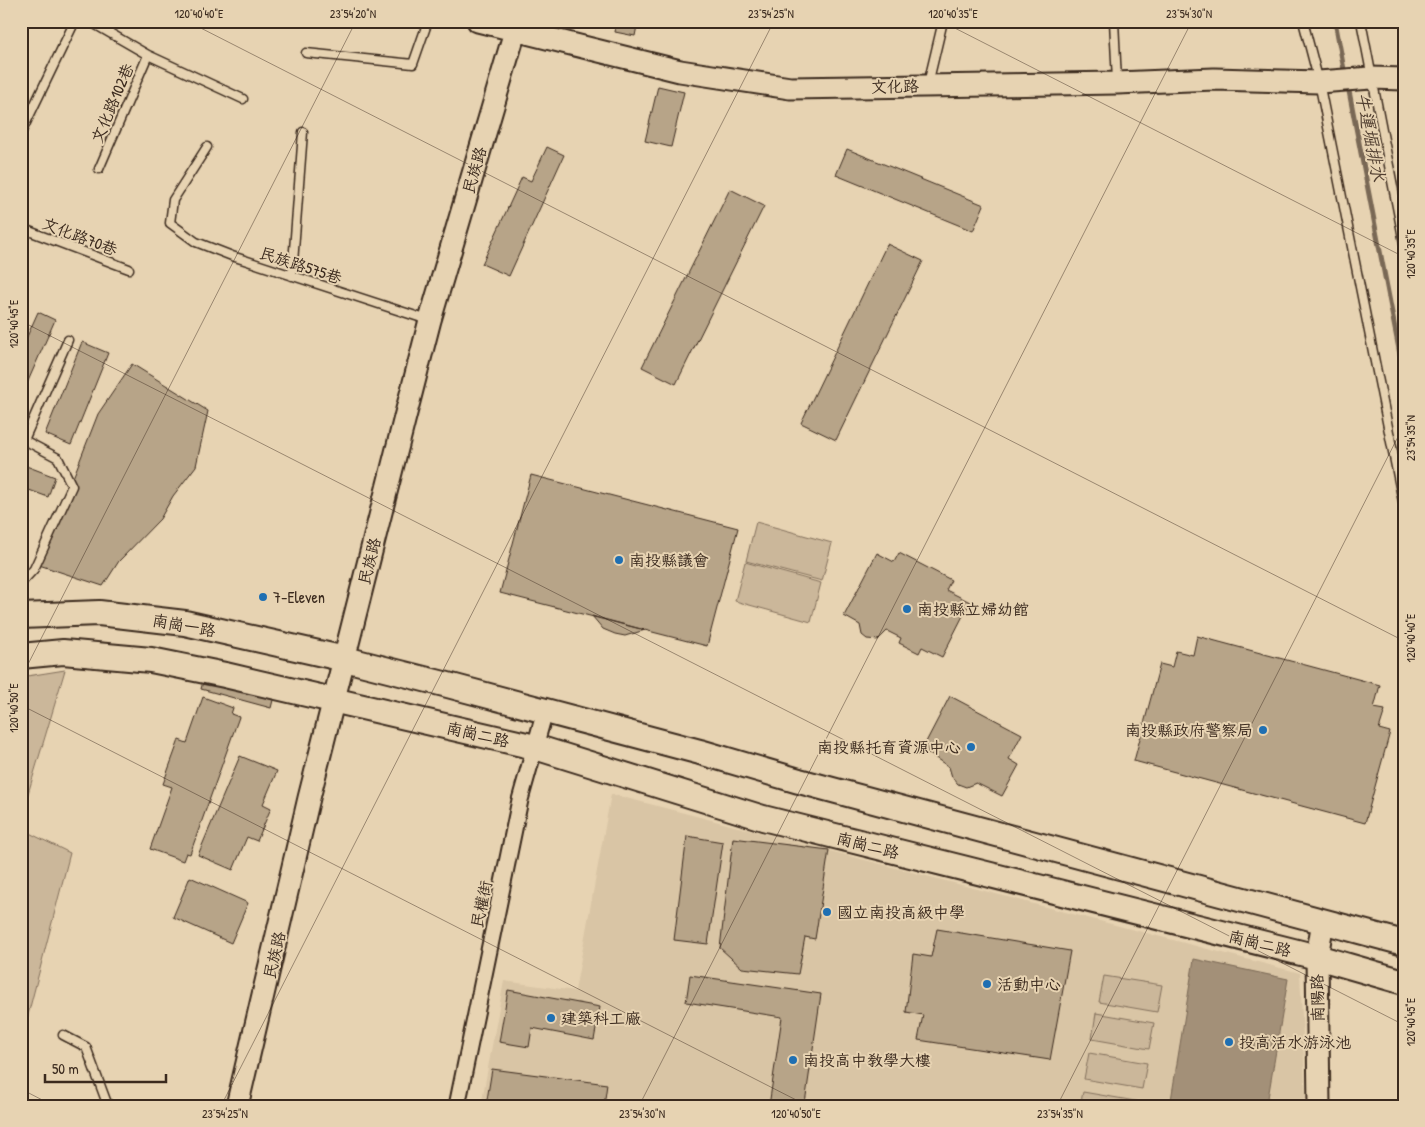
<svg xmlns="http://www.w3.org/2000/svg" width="1425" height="1127" font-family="'Patrick Hand','LXGW WenKai TC',sans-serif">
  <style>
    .built { fill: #d9c5a5 }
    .green { fill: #cbb79a; stroke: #83705c }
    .water { fill: #a39078; stroke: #796754 }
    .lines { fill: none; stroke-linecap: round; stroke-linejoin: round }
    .stream { stroke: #796754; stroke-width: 5 }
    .building { fill: #b7a488; stroke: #3b2a1e }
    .lane-casing { stroke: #3b2a1e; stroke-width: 11 }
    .street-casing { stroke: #3b2a1e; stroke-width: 19 }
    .secondary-casing { stroke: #3b2a1e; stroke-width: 25 }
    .primary-casing { stroke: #3b2a1e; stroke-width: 28 }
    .lane { stroke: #e7d3b2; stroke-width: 8 }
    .street { stroke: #e7d3b2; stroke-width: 15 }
    .secondary { stroke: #e7d3b2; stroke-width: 21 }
    .primary { stroke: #e7d3b2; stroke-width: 24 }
    .ticks { fill: none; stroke: #3b2a1e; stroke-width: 1; stroke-opacity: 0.45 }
    .poi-dot { fill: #1f6fb2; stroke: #e7d3b2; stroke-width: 2 }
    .labels { text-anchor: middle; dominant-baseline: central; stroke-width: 4; stroke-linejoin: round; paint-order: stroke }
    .street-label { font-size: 16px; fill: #3b2a1e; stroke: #e7d3b2 }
    .poi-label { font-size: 16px; fill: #3b2a1e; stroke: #e7d3b2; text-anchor: start }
    .water-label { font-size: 18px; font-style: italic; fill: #503e30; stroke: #e7d3b2 }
    .neatline { fill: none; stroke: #3b2a1e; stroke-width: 2 }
    .ticks-label { font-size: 12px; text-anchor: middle; fill: #3b2a1e }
  </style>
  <rect width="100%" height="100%" fill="#e7d3b2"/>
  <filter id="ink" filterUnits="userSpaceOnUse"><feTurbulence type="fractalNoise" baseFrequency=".02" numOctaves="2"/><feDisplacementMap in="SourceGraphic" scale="10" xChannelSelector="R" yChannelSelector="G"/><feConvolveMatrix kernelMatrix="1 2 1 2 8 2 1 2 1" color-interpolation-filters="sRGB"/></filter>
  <g filter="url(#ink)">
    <path class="built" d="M611 794 1300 973 1306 1106H481L504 981 575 991Z"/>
    <path class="green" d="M756 522 832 543 822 581 746 561Z
      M745 562 821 583 811 622 735 601Z
      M65 670 21 817V677Z
      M21 829 70 853 21 1042Z
      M1104 976 1162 985 1157 1012 1099 1002Z
      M1096 1013 1154 1023 1149 1049 1092 1039Z
      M1089 1053 1147 1063 1142 1089 1084 1079Z
      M1083 1092 1141 1102 1140 1106H1080Z"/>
    <path class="water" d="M1194 959 1288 979 1267 1104 1275 1106H1170Z"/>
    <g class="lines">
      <path class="stream" d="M1335 21 1345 75
        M1348 86 1404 375"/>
    </g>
    <path class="building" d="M565 21H593L591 28Z
      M615 21H638L635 36 615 32 617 22Z
      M658 86 684 92 671 147 645 141Z
      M547 147 564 155 509 276 482 264 522 177 531 181Z
      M847 149 984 205 973 231 836 175Z
      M730 189 764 206 676 384 642 367Z
      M887 244 923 261 836 440 801 423Z
      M38 312 55 320 21 397V350Z
      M82 342 108 353 71 445 45 434Z
      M132 364 208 411 196 466 173 496 160 519 119 561 103 586 39 565 98 414Z
      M21 464 55 477 48 497 21 487Z
      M531 475 738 528 707 646 500 593Z
      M877 553 894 562 899 553 951 580 946 590 970 602 942 657 922 647 919 653 899 643 901 638 887 631 878 640 867 639 862 635 860 625 844 616Z
      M592 616 645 630 625 636 615 634 603 629Z
      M1197 636 1380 685 1374 708 1385 710 1379 729 1390 732 1365 823 1134 761 1160 664 1172 667 1176 651 1193 655Z
      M204 678 274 696 271 708 201 689Z
      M950 696 1022 734 1009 759 1019 765 1002 796 976 783 966 787 958 784 952 777 949 767 928 753 926 742Z
      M203 697 233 708 231 714 239 717 190 854 186 853 183 861 150 849 172 787 163 784 179 740 187 743Z
      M240 756 277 771 263 804 271 808 257 841 247 837 233 870 198 855Z
      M687 836 723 842 708 944 674 940Z
      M733 838 829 850 815 939 805 937 798 974 742 968 720 948Z
      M190 877 248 903 231 943 173 917Z
      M937 929 1070 951 1050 1060 918 1040 923 1015 906 1012 913 954 931 957Z
      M690 975 821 994 805 1103 817 1106H769L782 1017 686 1002Z
      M508 990 600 1007 594 1040 532 1028 529 1047 499 1042Z
      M492 1069 607 1084 604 1106H486Z"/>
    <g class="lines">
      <defs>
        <path id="lane" d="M89 21 148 55 99 169
          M1114 21 1117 81
          M1303 21 1319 82 1404 507
          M1361 21 1404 243
          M306 53 413 64 428 21
          M148 55 243 99
          M928 84 943 21
          M21 133 75 21
          M207 147 173 200 170 223 196 242 232 256 428 320
          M21 228 129 269
          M292 276 303 132
          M21 583 34 569 72 486 58 458 24 440 68 340
          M63 1035 86 1047 108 1106"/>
        <path id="street" d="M457 1106 520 800 545 711"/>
        <path id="secondary" d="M478 21 680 71 790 88 1117 83 1214 79 1319 82 1371 78 1404 79
          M237 1106 309 798 404 421 430 320 518 21
          M1319 1106 1317 957 1323 921"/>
        <path id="primary" d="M21 616 99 613 185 623 345 659 444 684 700 752 799 781 1404 943
          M21 656 63 652 151 660 225 675 535 747 763 818 1317 957 1404 982"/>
      </defs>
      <use href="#lane" class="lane-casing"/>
      <use href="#street" class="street-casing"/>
      <use href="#secondary" class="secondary-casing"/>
      <use href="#primary" class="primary-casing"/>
      <use href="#lane" class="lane"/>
      <use href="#street" class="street"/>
      <use href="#secondary" class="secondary"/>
      <use href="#primary" class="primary"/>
    </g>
  </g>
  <path class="ticks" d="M187 21 1404 641M941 21 1404 257M21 321 1404 1025M21 678 356 21M21 705 808 1106M21 1089 54 1106M221 1106 774 21M639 1106 1192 21M1057 1106 1404 425"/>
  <g class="poi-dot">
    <circle cx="619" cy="560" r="5"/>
    <circle cx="263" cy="597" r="5"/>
    <circle cx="907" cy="609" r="5"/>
    <circle cx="1263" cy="730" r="5"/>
    <circle cx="971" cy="747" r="5"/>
    <circle cx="827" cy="912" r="5"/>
    <circle cx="987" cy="984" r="5"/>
    <circle cx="551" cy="1018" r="5"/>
    <circle cx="1229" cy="1042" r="5"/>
    <circle cx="793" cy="1060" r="5"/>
  </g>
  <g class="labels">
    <g class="street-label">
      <text transform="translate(895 86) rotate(-1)">文化路</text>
      <text transform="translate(112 103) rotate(-67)">文化路102巷</text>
      <text transform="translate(474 170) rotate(-74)">民族路</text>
      <text transform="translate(80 236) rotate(21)">文化路70巷</text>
      <text transform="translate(301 265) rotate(18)">民族路575巷</text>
      <text transform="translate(369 561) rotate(-76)">民族路</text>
      <text transform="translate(184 625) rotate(10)">南崗一路</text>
      <text transform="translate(478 734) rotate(13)">南崗二路</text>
      <text transform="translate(868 845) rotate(14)">南崗二路</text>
      <text transform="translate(481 904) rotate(-78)">民權街</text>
      <text transform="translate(1260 943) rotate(14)">南崗二路</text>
      <text transform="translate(274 955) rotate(-77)">民族路</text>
      <text transform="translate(1317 998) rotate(-91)">南陽路</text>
    </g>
    <g class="poi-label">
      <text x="629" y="560">南投縣議會</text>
      <text x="273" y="597">7-Eleven</text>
      <text x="917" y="609">南投縣立婦幼館</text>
      <text x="1253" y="730" text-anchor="end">南投縣政府警察局</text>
      <text x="961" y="747" text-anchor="end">南投縣托育資源中心</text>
      <text x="837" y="912">國立南投高級中學</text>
      <text x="997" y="984">活動中心</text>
      <text x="561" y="1018">建築科工廠</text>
      <text x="1239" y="1042">投高活水游泳池</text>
      <text x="803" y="1060">南投高中教學大樓</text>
    </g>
    <g class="water-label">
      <text transform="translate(1371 137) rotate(79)">牛運堀排水</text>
    </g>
  </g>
  <rect width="1425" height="1127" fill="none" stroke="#e7d3b2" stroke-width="55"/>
  <path d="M45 1074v8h121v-8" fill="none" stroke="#3b2a1e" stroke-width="2.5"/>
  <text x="52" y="1074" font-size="15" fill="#3b2a1e" stroke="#e7d3b2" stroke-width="4" paint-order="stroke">50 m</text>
  <rect x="28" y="28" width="1370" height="1072" class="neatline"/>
  <g class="ticks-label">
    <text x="199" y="18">120°40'40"E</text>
    <text x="353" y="18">23°54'20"N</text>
    <text x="771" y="18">23°54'25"N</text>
    <text x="953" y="18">120°40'35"E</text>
    <text x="1189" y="18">23°54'30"N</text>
    <text transform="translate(1411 254) rotate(-90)" y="4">120°40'35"E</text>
    <text transform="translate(14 324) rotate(-90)" y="4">120°40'45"E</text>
    <text transform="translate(1411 438) rotate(-90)" y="4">23°54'35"N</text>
    <text transform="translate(1411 638) rotate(-90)" y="4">120°40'40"E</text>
    <text transform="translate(14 708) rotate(-90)" y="4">120°40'50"E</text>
    <text transform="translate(1411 1022) rotate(-90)" y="4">120°40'45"E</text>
    <text x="225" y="1118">23°54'25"N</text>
    <text x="642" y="1118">23°54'30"N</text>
    <text x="796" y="1118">120°40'50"E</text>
    <text x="1060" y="1118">23°54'35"N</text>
  </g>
</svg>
